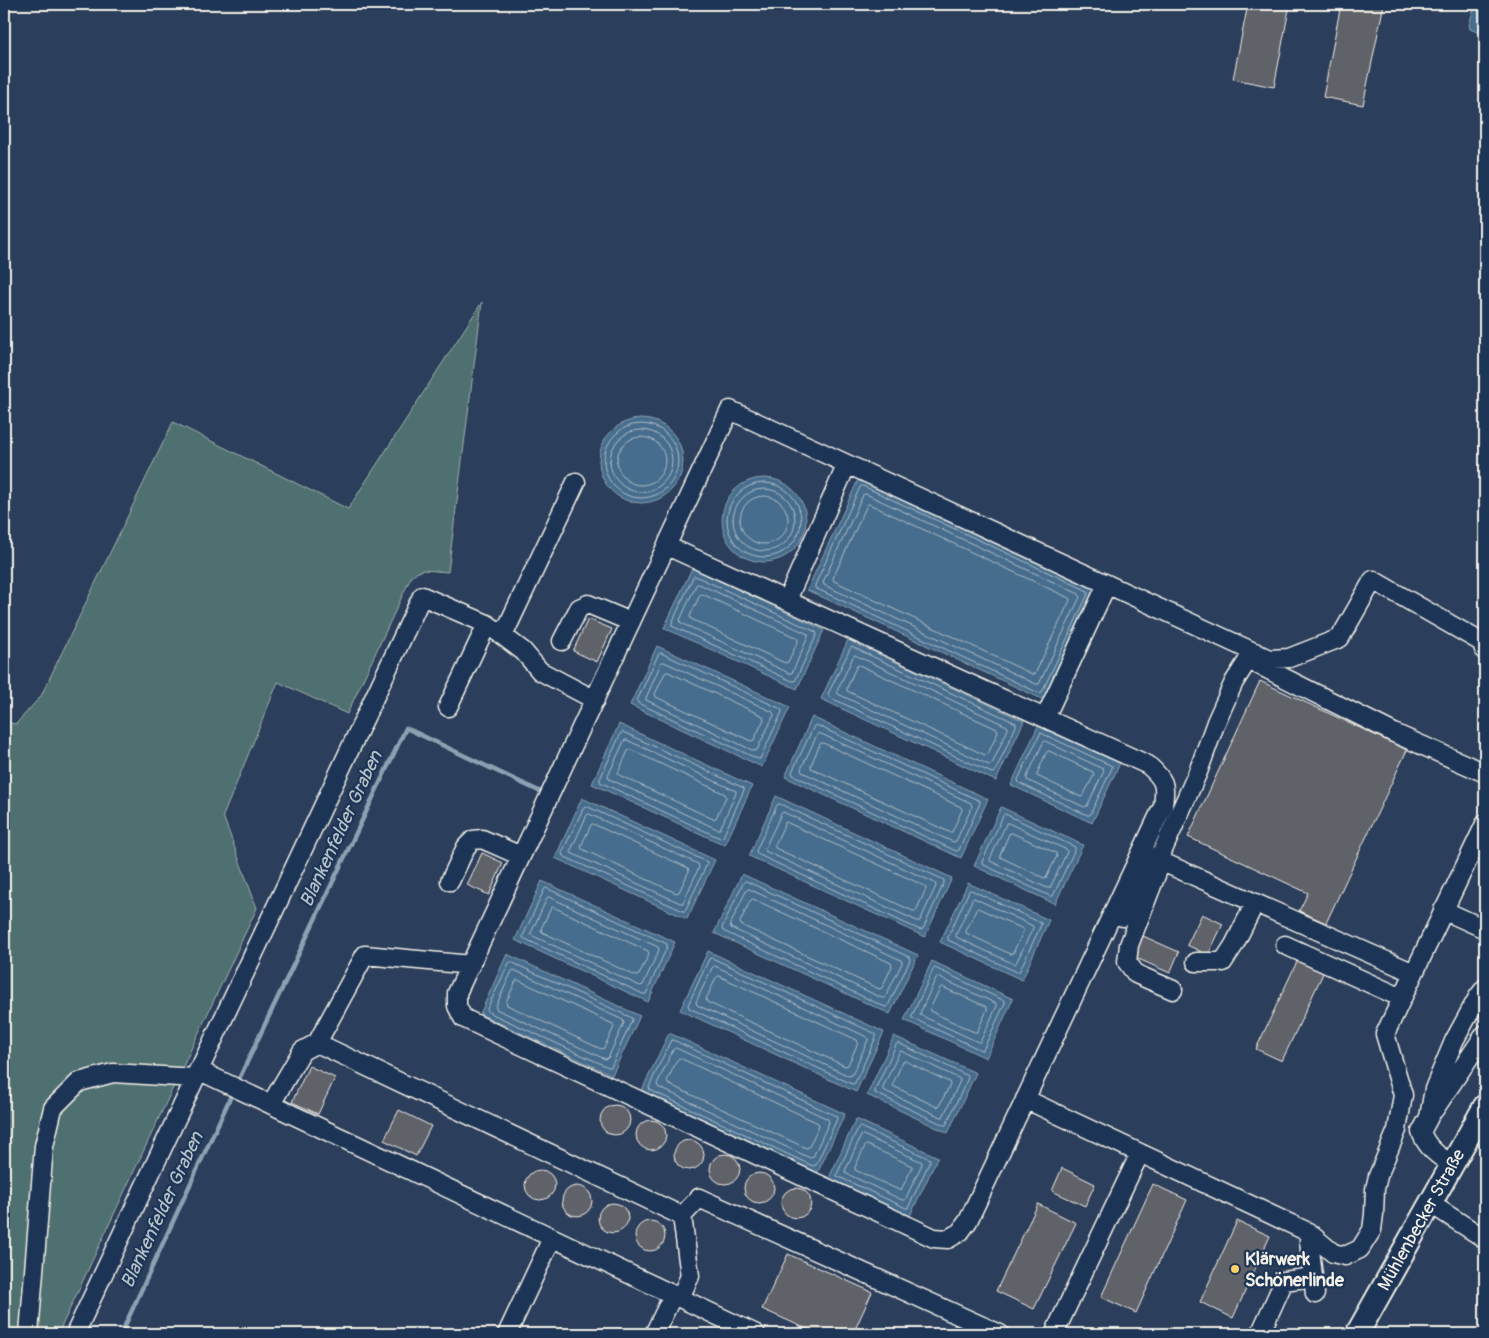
<svg xmlns="http://www.w3.org/2000/svg" width="1489" height="1338" font-family="Pangolin,sans-serif">
  <style>
    .green { fill: #4f6f6f; stroke: #a2b0ac }
    .water { fill: #466d8e; stroke: #8ca2b2 }
    .lines { fill: none; stroke-linecap: round; stroke-linejoin: round }
    .shore { stroke: #aebcc4; stroke-width: 1 }
    .stream { stroke: #8ca2b2; stroke-width: 4.5 }
    .building { fill: #61626b; stroke: #f4f1e8 }
    .minor-casing { stroke: #f4f1e8; stroke-width: 21 }
    .major-casing { stroke: #f4f1e8; stroke-width: 26 }
    .minor { stroke: #1d3557; stroke-width: 18 }
    .major { stroke: #1d3557; stroke-width: 22 }
    .poi-dot { fill: #ffd166; stroke: #1d3557; stroke-width: 2 }
    .labels { text-anchor: middle; dominant-baseline: central; stroke-width: 4.5; stroke-linejoin: round; paint-order: stroke }
    .street-label { font-size: 18px; fill: #f4f1e8; stroke: #1d3557 }
    .poi-label { font-size: 18px; font-weight: bold; fill: #f4f1e8; stroke: #1d3557; text-anchor: start }
    .water-label { font-size: 19px; font-style: italic; fill: #b7c3c8; stroke: #1d3557 }
  </style>
  <rect width="100%" height="100%" fill="#2b3e5b"/>
  <filter id="ink" filterUnits="userSpaceOnUse"><feTurbulence type="fractalNoise" baseFrequency=".02" numOctaves="2"/><feDisplacementMap in="SourceGraphic" scale="10" xChannelSelector="R" yChannelSelector="G"/><feConvolveMatrix kernelMatrix="1 2 1 2 8 2 1 2 1" color-interpolation-filters="sRGB"/></filter>
  <g filter="url(#ink)">
    <path class="green" d="M482 302 448 572 423 570 412 575 347 714 278 682 223 816 257 908 58 1334H4V722L16 724 41 696 173 422 348 509Z"/>
    <path class="water" d="M1475 4H1485V32H1477L1470 29 1469 25Z
      M599 461a42 42 0 1 1 84 0a42 42 0 1 1-84 0Z
      M722 520a42 42 0 1 1 84 0a42 42 0 1 1-84 0Z
      M859 478 1096 589 1044 700 807 590Z
      M692 568 824 630 797 689 664 628Z
      M848 640 1024 721 996 781 821 699Z
      M657 646 790 707 762 767 630 705Z
      M812 717 988 799 961 858 785 777Z
      M619 724 752 786 725 845 592 784Z
      M1038 726 1120 763 1092 823 1011 785Z
      M776 796 952 878 925 937 749 856Z
      M582 798 715 860 687 919 555 858Z
      M1001 807 1083 845 1055 904 974 866Z
      M742 874 918 955 890 1014 714 933Z
      M542 881 675 942 648 1002 515 940Z
      M968 883 1049 920 1022 980 940 942Z
      M708 951 884 1032 856 1092 680 1010Z
      M507 954 640 1016 612 1075 480 1014Z
      M932 961 1013 999 986 1058 904 1020Z
      M669 1033 845 1114 817 1174 641 1092Z
      M894 1036 976 1073 948 1133 867 1095Z
      M856 1119 938 1157 910 1216 829 1178Z"/>
    <g class="lines">
      <path class="shore" d="M604 461a37 37 0 1 1 74 0a37 37 0 1 1-74 0Z
        M610 461a31 31 0 1 1 62 0a31 31 0 1 1-62 0Z
        M617 461a24 24 0 1 1 48 0a24 24 0 1 1-48 0Z
        M727 520a37 37 0 1 1 74 0a37 37 0 1 1-74 0Z
        M863 486 1088 591V594L1042 692 1039 693 815 588V585L860 487Z
        M733 520a31 31 0 1 1 62 0a31 31 0 1 1-62 0Z
        M866 494 1079 594 1080 597 1039 684H1036L824 585 823 582 863 495Z
        M740 520a24 24 0 1 1 48 0a24 24 0 1 1-48 0Z
        M869 504 1069 598 1070 600 1035 674H1032L834 581 833 578 867 505Z
        M695 576 816 632 817 634 795 681H792L672 626V623L693 577Z
        M699 584 808 634V637L792 673H789L681 623 680 620 696 585Z
        M702 594 797 638 798 641 788 662 785 663 691 619 690 616 700 595Z
        M852 647 1016 723V726L995 772 992 773 829 697 828 694 850 649Z
        M661 653 781 709 782 712 760 759H758L638 703 637 701 658 655Z
        M855 655 1007 726 1008 729 992 764 989 765 838 694 837 691 853 657Z
        M664 662 773 712 774 715 757 750 754 751 646 700V698L661 663Z
        M859 665 997 729 998 732 988 754 985 755 847 691V688L856 667Z
        M668 672 763 716 764 719 754 740 751 741 656 697 655 694 665 673Z
        M816 725 980 801V803L959 850 956 851 793 775 792 772 814 726Z
        M623 732 744 788V790L723 837 720 838 600 782V779L621 733Z
        M819 733 971 803 972 807 956 841 953 842 802 772 801 769 817 735Z
        M1041 733 1112 766V768L1090 815H1087L1019 783 1018 780Z
        M627 740 736 791V793L720 829H717L609 779 608 776 624 741Z
        M1045 741 1103 769 1104 771 1087 806 1084 807 1027 780V777L1043 743Z
        M823 743 961 807 962 810 952 832H949L811 768V765L820 744Z
        M631 750 725 794 726 797 716 818 713 819 619 775 618 773 628 751Z
        M1049 751 1093 772 1094 775 1083 796 1081 797 1037 776V774L1046 753Z
        M780 804 944 880V883L923 929 920 930 757 854 756 851 777 805Z
        M586 806 707 862V864L685 911H683L563 856 562 853 584 807Z
        M783 812 935 883 936 886 920 921H917L765 851V848L781 814Z
        M589 814 698 864 699 867 683 903H680L571 853V850L587 815Z
        M1005 814 1075 847V849L1053 896H1050L982 864V862L1003 816Z
        M786 822 925 886 926 889 916 911H913L775 848V845Z
        M1008 823 1067 850V852L1050 888H1047L990 861V859L1006 824Z
        M593 824 688 868 689 871 679 892 676 893 582 849 581 846 591 825Z
        M1012 833 1056 853 1057 856 1046 878H1044L1000 857V855L1009 834Z
        M746 881 909 957 910 960 888 1006 885 1007 723 931 722 928 743 883Z
        M546 888 667 944V947L646 994H643L523 938V936L544 890Z
        M749 889 901 960 902 963 885 998H882L731 928 730 925 746 891Z
        M971 890 1041 923V925L1019 972H1017L948 940V937L969 891Z
        M549 897 658 947 659 950 643 985 640 986 531 935V933L547 898Z
        M974 898 1033 926V928L1016 963 1014 964 956 937V934L972 900Z
        M753 899 891 963 892 966 882 988 879 989 741 925 740 922 750 901Z
        M553 907 648 951 649 954 639 975 636 976 542 932 541 929 551 908Z
        M978 908 1023 929V932L1013 953 1010 954 966 933V931L976 910Z
        M712 958 876 1034V1037L855 1083 852 1084 689 1008 688 1005 709 959Z
        M511 962 632 1018V1020L611 1067H608L488 1012 487 1009 509 963Z
        M715 966 867 1037 868 1040 852 1075 849 1076 697 1005 696 1002 712 968Z
        M935 968 1005 1001V1003L983 1050H981L912 1018V1016L933 970Z
        M514 970 623 1020 624 1023 608 1058 605 1059 496 1009V1006L512 971Z
        M719 976 857 1040 858 1043 848 1065 845 1066 707 1002 706 999 716 978Z
        M938 977 997 1004V1006L980 1042H978L920 1015V1013L936 978Z
        M518 980 613 1024 614 1027 604 1048 601 1049 507 1005 506 1002 516 981Z
        M942 987 987 1007V1010L977 1032H974L930 1011V1009L940 988Z
        M673 1040 836 1116 837 1119 816 1165 813 1166 650 1090 649 1087 670 1042Z
        M898 1043 968 1076V1078L946 1125H944L875 1093V1090L896 1045Z
        M676 1048 828 1119 829 1122 813 1157 810 1158 658 1087 657 1084 673 1050Z
        M901 1051 960 1079V1081L943 1117H941L883 1090V1087L899 1053Z
        M680 1058 818 1123 819 1125 809 1147 806 1148 668 1084 667 1081 677 1060Z
        M905 1061 949 1082 950 1085 939 1106 937 1107 893 1086V1084L902 1063Z
        M860 1127 930 1159V1161L908 1208H906L837 1176V1174L858 1128Z
        M863 1135 922 1162V1164L905 1200H902L845 1173V1171L861 1136Z
        M867 1145 912 1166V1168L901 1190H899L855 1170V1167L865 1146Z"/>
      <path class="stream" d="M239 1079 406 728 543 793
        M121 1334 230 1098"/>
    </g>
    <path class="building" d="M1248 4H1290L1274 87 1233 79Z
      M1341 4H1384L1363 105 1323 97Z
      M588 619 612 629 597 662 573 651Z
      M1260 681 1407 750 1326 923 1299 911 1308 893 1188 837Z
      M482 853 503 863 489 895 467 885Z
      M1202 914 1223 924 1208 955 1187 945Z
      M1143 936 1179 952 1170 973 1134 957Z
      M1300 955 1326 967 1282 1061 1256 1049Z
      M309 1066 335 1078 318 1114 292 1102Z
      M600 1120a15 15 0 1 1 30 0a15 15 0 1 1-30 0Z
      M399 1110 431 1126 416 1156 384 1140Z
      M636 1135a15 15 0 1 1 30 0a15 15 0 1 1-30 0Z
      M674 1155a15 15 0 1 1 30 0a15 15 0 1 1-30 0Z
      M710 1169a15 15 0 1 1 30 0a15 15 0 1 1-30 0Z
      M1062 1168 1095 1184 1085 1206 1052 1191Z
      M525 1185a15 15 0 1 1 30 0a15 15 0 1 1-30 0Z
      M744 1188a15 15 0 1 1 30 0a15 15 0 1 1-30 0Z
      M1153 1184 1187 1200 1136 1313 1101 1297Z
      M562 1201a15 15 0 1 1 30 0a15 15 0 1 1-30 0Z
      M781 1203a15 15 0 1 1 30 0a15 15 0 1 1-30 0Z
      M598 1218a15 15 0 1 1 30 0a15 15 0 1 1-30 0Z
      M1038 1204 1076 1223 1034 1309 996 1291Z
      M635 1236a15 15 0 1 1 30 0a15 15 0 1 1-30 0Z
      M1237 1221 1270 1236 1233 1318 1200 1302Z
      M788 1254 872 1292 853 1334H818L762 1309Z"/>
    <g class="lines">
      <defs>
        <path id="minor" d="M667 546 1148 765C1165 780 1166 785 1163 806L968 1221 960 1232 948 1239 934 1238 463 1018 457 1006V993L730 410 1269 659 1289 658 1340 638 1373 580 1481 642 1485 651
          M787 600 847 464
          M503 636 523 651 540 671 595 700
          M562 641 579 608 588 604 631 622
          M1249 660 1394 733 1485 773
          M448 707 487 624
          M1045 718 1107 584
          M1160 861 1414 973
          M1158 870 1129 945 1127 962 1136 974 1173 990
          M450 881 466 847 473 840 482 839 521 856
          M1443 910 1485 929
          M1123 917 1148 871 1163 850 1198 772 1216 722 1234 682 1248 660 1255 652
          M1285 945 1402 998
          M1196 962H1223L1234 945 1255 903
          M317 1043 682 1216
          M198 1070 756 1334
          M1025 1099 1308 1232 1333 1253 1345 1256 1360 1249 1372 1230 1374 1214 1375 1189 1378 1176 1397 1130 1403 1095 1385 1034 1485 824
          M271 1104 302 1051 317 1043 365 955 471 965
          M1434 1110 1485 1034
          M1453 1165C1438 1156 1427 1148 1421 1132L1429 1117 1434 1089 1454 1041 1478 997 1485 988
          M1431 1204 1485 1239
          M1308 1232 1315 1294
          M680 1298 690 1276 682 1216 699 1198 1000 1334
          M29 1334 44 1146 53 1108 79 1082 113 1073 195 1078
          M75 1334 422 596 487 624 503 636 576 482
          M507 1334 552 1238
          M654 1334 673 1295
          M1054 1334 1140 1153
          M1260 1334 1284 1281 1313 1277"/>
        <g id="major">
          <path id="s1" d="M1357 1334 1485 1106"/>
        </g>
      </defs>
      <use href="#minor" class="minor-casing"/>
      <use href="#major" class="major-casing"/>
      <use href="#minor" class="minor"/>
      <use href="#major" class="major"/>
    </g>
  </g>
  <circle class="poi-dot" cx="1235" cy="1269" r="5"/>
  <g class="labels">
    <g class="street-label">
      <text stroke="none"><textPath href="#s1" startOffset="131">Mühlenbecker Straße</textPath></text>
    </g>
    <g class="poi-label">
      <text x="1245" y="1259">Klärwerk<tspan x="1245" dy="21">Schönerlinde</tspan></text>
    </g>
    <g class="water-label">
      <text transform="translate(341 829) rotate(-65)">Blankenfelder Graben</text>
      <text transform="translate(162 1210) rotate(-65)">Blankenfelder Graben</text>
    </g>
  </g>
  <rect width="1489" height="1338" fill="none" stroke="#1d3557" stroke-width="20"/>
  <rect x="10" y="10" width="1469" height="1318" fill="none" stroke="#f4f1e8" stroke-width="2" filter="url(#ink)"/>
</svg>
